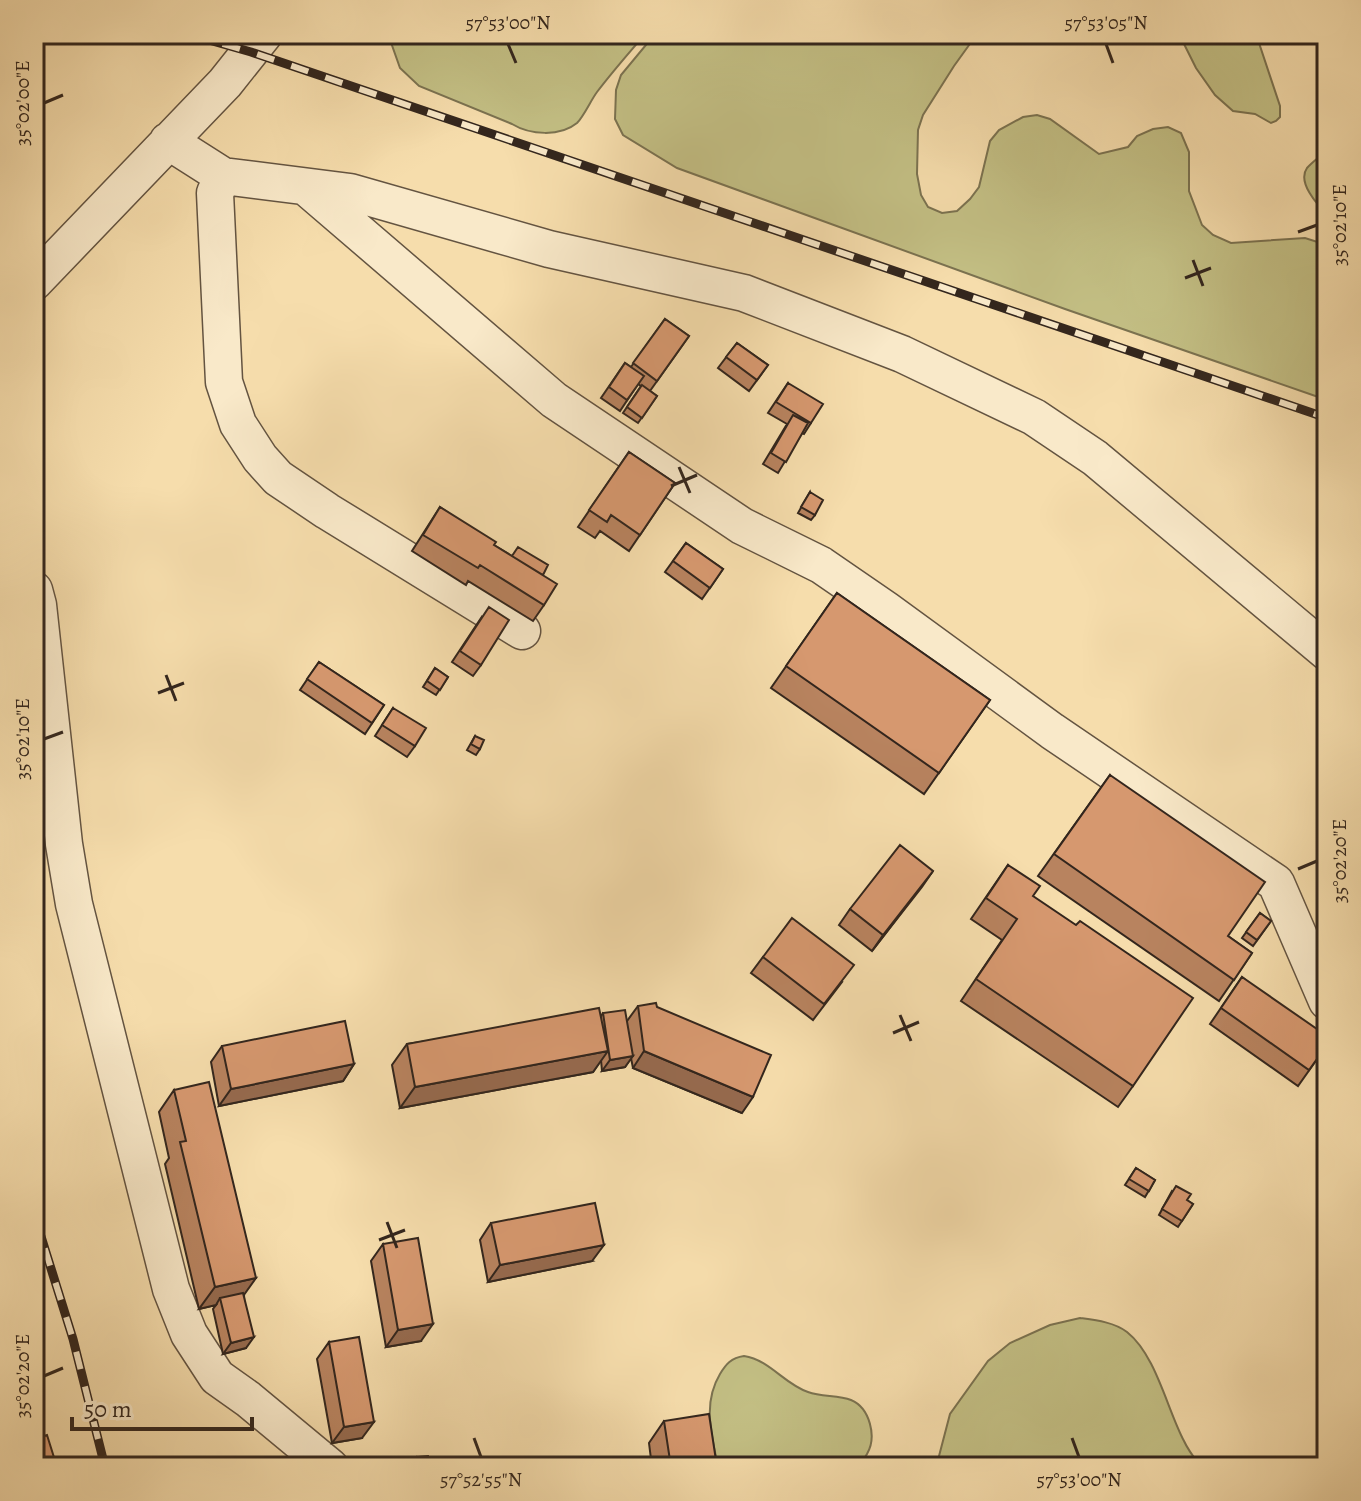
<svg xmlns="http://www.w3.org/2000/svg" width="1361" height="1501" font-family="Alegreya,serif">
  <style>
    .green { fill: #c3bf84; stroke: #7b7250; stroke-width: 2 }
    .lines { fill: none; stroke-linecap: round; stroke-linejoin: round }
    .minor-casing { stroke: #645441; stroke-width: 39 }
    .minor { stroke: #f9e9c9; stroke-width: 36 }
    .rail-casing { stroke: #33261d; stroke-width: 9 }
    .rail { stroke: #f9e9c9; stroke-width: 6; stroke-dasharray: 18; stroke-linecap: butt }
    .wall { fill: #b8835f; stroke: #33261d; stroke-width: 2 }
    .shaded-wall { fill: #966a4e; stroke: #33261d; stroke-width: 2 }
    .building { fill: #d6986f; stroke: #33261d; stroke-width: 2 }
    .ticks { fill: none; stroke: #33261d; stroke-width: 3 }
    .neatline { fill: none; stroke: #33261d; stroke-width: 3 }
    .ticks-label { font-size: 20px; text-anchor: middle; fill: #33261d }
  </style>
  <rect width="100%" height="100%" fill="#f6ddac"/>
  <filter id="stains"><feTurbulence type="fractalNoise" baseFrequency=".0025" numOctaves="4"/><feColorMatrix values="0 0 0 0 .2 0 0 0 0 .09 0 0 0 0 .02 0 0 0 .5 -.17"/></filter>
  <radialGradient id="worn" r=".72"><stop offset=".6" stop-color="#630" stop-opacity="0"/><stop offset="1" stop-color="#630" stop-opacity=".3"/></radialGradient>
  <path class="green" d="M388 34H645C629 53 612 72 597 92 591 100 584 116 577 123 560 137 530 135 512 124L419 86 400 68Z
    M655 34H977L954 66 923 115 918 130 917 174 921 195 928 207 942 213 957 211 970 199 979 187 990 141 999 130 1023 117 1037 115 1050 119 1099 154 1128 147 1137 136 1153 129 1168 127 1181 133 1189 152V191L1202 225 1213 235 1231 243 1305 238 1327 245V400L1065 309 677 168 623 135 615 119 616 90 621 75Z
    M1179 34H1256L1280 106V117L1276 121 1271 123 1255 114 1233 111 1215 95 1196 68Z
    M1327 150V213C1317 205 1297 182 1307 168 1312 162 1321 156 1327 150Z
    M1080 1318C1095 1320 1114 1322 1127 1332 1156 1355 1167 1409 1184 1441 1188 1450 1195 1459 1201 1467H932L939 1456 950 1414 988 1361 1010 1343 1050 1325Z
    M744 1356C770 1360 784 1384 808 1392 822 1397 838 1395 851 1400 870 1408 877 1437 867 1454 864 1460 859 1464 854 1467H718C712 1435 702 1404 720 1374 726 1364 731 1358 744 1356Z"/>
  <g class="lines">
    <defs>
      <path id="minor" d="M168 141 223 176 350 192 549 249 744 293 902 354 1034 417 1095 458 1327 652
        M223 176 215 193 224 382 238 424 260 458 278 478 327 511 522 631
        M306 187 554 400 742 526 821 565 885 609 1052 731 1276 883 1327 1001
        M34 282 225 83 264 34
        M34 590 38 605 64 844 74 904 171 1289 189 1334 217 1377 248 1399 330 1467"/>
    </defs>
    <use href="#minor" class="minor-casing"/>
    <use href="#minor" class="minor"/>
    <defs>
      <path id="rail" d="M188 34 251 52 1327 418
        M34 1214 73 1339 105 1467"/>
    </defs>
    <use href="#rail" class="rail-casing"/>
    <use href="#rail" class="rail"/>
  </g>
  <path class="wall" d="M665 319 689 336 650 391 657 396 638 423 623 413 641 386 638 384 620 411 601 398 625 363 631 367Z
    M737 343 768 365 749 391 718 368Z
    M788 383 811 423 804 434 802 433 778 473 763 464 787 424 768 413Z
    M629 452 675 483 629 551 600 531 595 538 578 527Z
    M810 492 815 515 811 520 798 513Z
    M440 507 494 545 543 575 544 605 533 621 468 581 466 585 412 551Z
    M686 543 723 569 702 599 665 572Z
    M837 593 990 700 924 794 771 688Z
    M481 618V665L473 676 452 662Z
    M319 662 384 705 365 734 300 690Z
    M435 668 448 677 436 695 423 687Z
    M393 708 415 746 407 757 375 736Z
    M475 736 480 749 476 755 467 750Z
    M1110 775 1228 936 1252 953 1219 1001 1038 876Z
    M1008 865 1033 896 1133 1086 1118 1107 961 1001 1002 940 971 919Z
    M933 871 872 951 839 925 850 909Z
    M1260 913 1271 921 1253 946 1242 938Z
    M763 957 842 982 813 1020 751 973Z
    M1242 977 1327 1045 1298 1086 1210 1024Z
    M638 1006 657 1007 742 1113 633 1068 631 1058 625 1067 602 1071 601 1060 593 1072 400 1108 392 1065 407 1044 601 1016 603 1013 627 1021Z
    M222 1046 354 1064 343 1081 219 1106 211 1062Z
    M174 1090 244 1294 246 1348 223 1354 213 1309 216 1305 199 1309 165 1164 169 1158 159 1112Z
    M1136 1168 1155 1180 1145 1197 1125 1185Z
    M1172 1191 1193 1204 1178 1227 1159 1215Z
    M491 1223 592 1261 488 1282 480 1240Z
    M383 1244 421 1341 386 1347 371 1261Z
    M329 1342 362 1438 332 1443 317 1359Z
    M664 1421 717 1467H652L649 1443Z
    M417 1457 430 1467H414L413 1463Z"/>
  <path class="shaded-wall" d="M933 871 922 887 872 951 883 935Z
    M608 1051 593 1072 400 1108 415 1087Z
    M644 1051 753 1097 742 1113 633 1068Z
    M633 1056 625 1067 602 1071 610 1060Z
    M354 1064 343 1081 219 1106 231 1089Z
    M604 1245 592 1261 488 1282 500 1265Z
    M256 1278 241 1299 220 1298 216 1305 199 1309 215 1287Z
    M433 1324 421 1341 386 1347 398 1330Z
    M254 1337 246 1348 223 1354 231 1343Z
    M42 1376 38 1382 34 1383V1378Z
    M374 1422 362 1438 332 1443 344 1427Z"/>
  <path class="building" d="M665 319 689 336 657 381 633 363Z
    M737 343 768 365 757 380 726 357Z
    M625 363 644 376 627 400 609 387Z
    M788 383 823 404 811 423 776 402Z
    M642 385 657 396 642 418 627 407Z
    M793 415 808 423 786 462 771 453Z
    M629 452 675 483 640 535 611 515 607 522 589 510Z
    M810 492 823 500 815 515 801 507Z
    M440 507 496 542 494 545 557 584 544 605 480 565 478 568 423 535Z
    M686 543 723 569 710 588 673 561Z
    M518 547 548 565 543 575 512 556Z
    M837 593 990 700 939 773 786 666Z
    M489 607 509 620 481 665 460 651Z
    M319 662 384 705 372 723 307 679Z
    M435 668 448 677 440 690 427 681Z
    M393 708 426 728 415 746 382 725Z
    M475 736 484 740 480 749 471 744Z
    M1110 775 1265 882 1228 936 1252 953 1234 980 1054 854Z
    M900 845 933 871 883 935 850 909Z
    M1008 865 1040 886 1033 896 1076 925 1080 921 1193 998 1133 1086 976 979 1017 919 986 898Z
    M1260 913 1271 921 1257 940 1246 932Z
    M792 918 854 965 824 1004 763 957Z
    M1242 977 1327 1036V1045L1309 1070 1221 1008Z
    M656 1003 657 1007 771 1055 753 1097 644 1051 638 1006Z
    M599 1008 608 1051 415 1087 407 1044Z
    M625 1010 633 1056 610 1060 603 1013Z
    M345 1021 354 1064 231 1089 222 1046Z
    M209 1082 256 1278 215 1287 180 1142 186 1141 174 1090Z
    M1136 1168 1155 1180 1149 1191 1129 1179Z
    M1176 1186 1191 1194 1187 1200 1193 1204 1182 1221 1162 1209Z
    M595 1203 604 1245 500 1265 491 1223Z
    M418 1238 433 1324 398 1330 383 1244Z
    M243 1293 254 1337 231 1343 220 1298Z
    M359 1337 374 1422 344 1427 329 1342Z
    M38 1362 42 1376 34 1378V1364Z
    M709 1414 717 1467H671L664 1421Z
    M37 1418 43 1436 34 1439V1419Z
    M47 1435 57 1467H34V1439Z
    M428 1456 430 1467H418L417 1457Z"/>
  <path class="ticks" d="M508 44 516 63M1106 44 1113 63M44 103 63 95M1298 232 1317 225M1193 260 1203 286M1185 278 1211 268M679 467 690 493M671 486 697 475M166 675 176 701M158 693 184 683M44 739 63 732M1298 869 1317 861M900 1015 911 1041M893 1033 919 1022M387 1222 397 1248M379 1240 405 1230M44 1376 63 1368M474 1438 481 1457M1072 1438 1079 1457"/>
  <rect width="1361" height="1501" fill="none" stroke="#f6ddac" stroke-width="88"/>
  <path d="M72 1417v12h180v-12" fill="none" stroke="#33261d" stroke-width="4"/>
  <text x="84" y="1417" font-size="24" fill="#33261d" stroke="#f9e9c9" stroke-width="6" paint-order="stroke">50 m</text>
  <rect x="44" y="44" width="1273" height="1413" class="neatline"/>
  <g class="ticks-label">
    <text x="508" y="29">57°53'00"N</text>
    <text x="1106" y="29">57°53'05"N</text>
    <text transform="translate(22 103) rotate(-90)" y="7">35°02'00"E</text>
    <text transform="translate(1339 225) rotate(-90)" y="7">35°02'10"E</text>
    <text transform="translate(22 739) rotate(-90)" y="7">35°02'10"E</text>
    <text transform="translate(1339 861) rotate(-90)" y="7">35°02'20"E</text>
    <text transform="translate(22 1376) rotate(-90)" y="7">35°02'20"E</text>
    <text x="481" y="1486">57°52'55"N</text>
    <text x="1079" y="1486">57°53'00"N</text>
  </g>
  <rect width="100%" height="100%" filter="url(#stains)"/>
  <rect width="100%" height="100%" fill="url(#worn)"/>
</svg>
